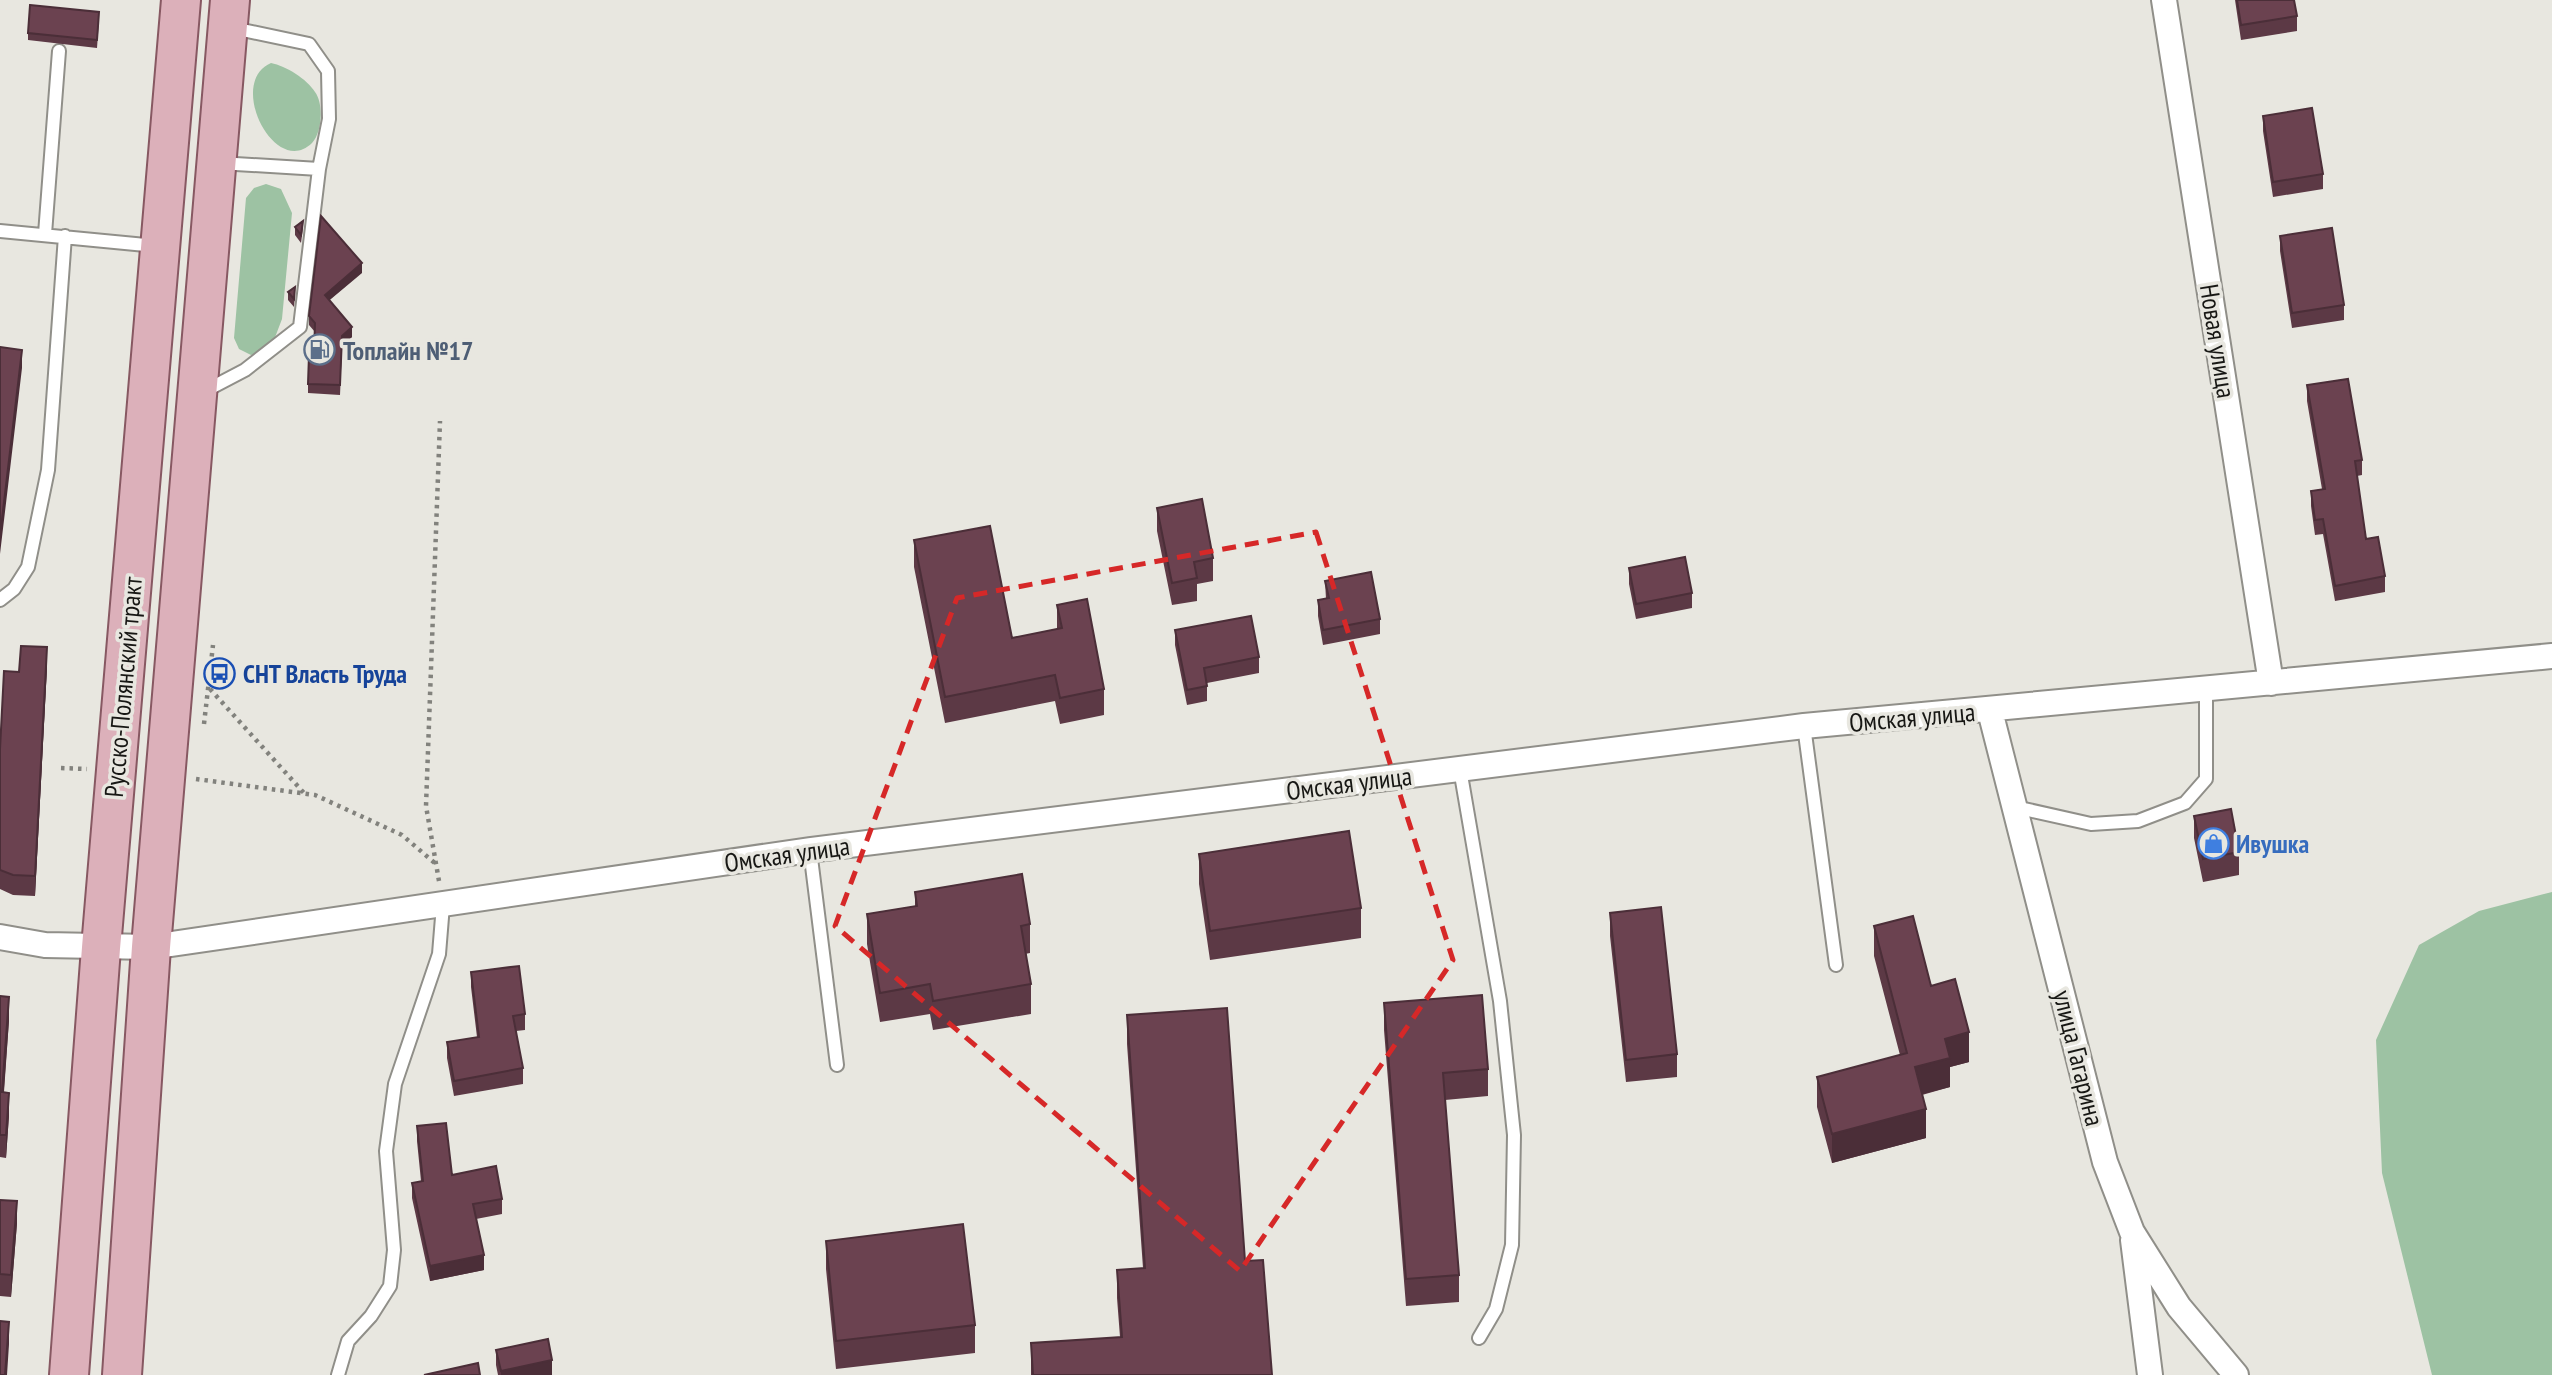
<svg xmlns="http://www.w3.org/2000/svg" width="2552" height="1375" font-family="'PT Sans Narrow',sans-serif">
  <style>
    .green { fill: #9dc2a3 }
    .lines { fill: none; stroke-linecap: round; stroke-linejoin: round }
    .lane-casing { stroke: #908f89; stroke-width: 16 }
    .street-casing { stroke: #908f89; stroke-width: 28 }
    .primary-casing { stroke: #875862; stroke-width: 42 }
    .path { stroke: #82827d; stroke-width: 4.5; stroke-dasharray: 3.5 5; stroke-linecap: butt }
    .lane { stroke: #fff; stroke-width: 12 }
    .street { stroke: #fff; stroke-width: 24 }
    .primary { stroke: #dcb0ba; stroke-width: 38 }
    .wall { fill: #5c3945 }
    .shaded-wall { fill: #4b2e38 }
    .building { fill: #6b4250; stroke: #4b2e38; stroke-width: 2 }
    .marked { fill: none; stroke: #d62828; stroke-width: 5; stroke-dasharray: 14 9; stroke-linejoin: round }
    .labels { text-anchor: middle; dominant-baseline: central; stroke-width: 7; stroke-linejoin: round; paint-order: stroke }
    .street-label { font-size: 26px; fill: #171714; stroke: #e8e7e0 }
    .service-label { font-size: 26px; font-weight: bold; fill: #4e5e75; stroke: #e8e7e0; text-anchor: start }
    .transit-label { font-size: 26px; font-weight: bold; fill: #164399; stroke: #e8e7e0; text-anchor: start }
    .shop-label { font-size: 26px; font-weight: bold; fill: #366cbe; stroke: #e8e7e0; text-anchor: start }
  </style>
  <rect width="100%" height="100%" fill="#e8e7e0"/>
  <path class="green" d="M271 63C286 66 307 79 315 92 324 104 322 133 312 143 275 179 226 82 271 63Z
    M266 184 281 189 292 213 282 319 274 340 263 352 251 355 239 349 234 338 246 198 254 188Z
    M2552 892V1375H2432L2382 1173 2376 1040 2419 945 2479 911Z"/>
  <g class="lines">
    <defs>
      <path id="lane" d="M233 28 309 44 328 71 329 119 319 169
        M0 231 156 246
        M45 234 59 51
        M203 392 245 370 300 327 319 169 219 163
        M0 600 14 589 28 567 48 470 65 236
        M1804 726 1836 965
        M1460 769 1500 1001 1514 1135 1512 1245 1496 1309 1479 1338
        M2015 807 2091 824 2138 821 2185 803 2206 779V690
        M810 850 837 1065
        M338 1375 348 1341 371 1316 390 1286 394 1250 386 1151 395 1084 439 954 443 905"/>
      <path id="street" d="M2164 0 2271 683
        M1990 711 2105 1162 2132 1232 2179 1307 2236 1375
        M0 937 45 945 151 947 810 850 1804 726 2552 656
        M2133 1240 2150 1375"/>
      <path id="primary" d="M69 1375 101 948 181 0
        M122 1375 151 947 230 0"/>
    </defs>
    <use href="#lane" class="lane-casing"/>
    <use href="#street" class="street-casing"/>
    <use href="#primary" class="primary-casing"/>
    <path class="path" d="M210 689 304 793
      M204 724 213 645
      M61 768 87 769
      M196 779 315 795 402 835 436 864
      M439 881 426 806 440 421"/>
    <use href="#lane" class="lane"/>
    <use href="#street" class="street"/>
    <use href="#primary" class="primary"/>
  </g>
  <path class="wall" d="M2235 0H2294L2297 16V31L2241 40Z
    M99 20 97 48 28 40V33Z
    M2263 116 2323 174V189L2273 197 2263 131Z
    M295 227 303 228 301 243 295 235Z
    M2280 236 2344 305V320L2292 328 2280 251Z
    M362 273 329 300 352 337 342 345 340 395 308 393V384L314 355 315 332 309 325V316Z
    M288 292 295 294 294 307 288 300Z
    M2307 385 2362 460V475L2357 476 2366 539 2385 576V592L2335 601 2323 534 2315 535 2311 506V491L2322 489 2307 401Z
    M1157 508 1213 558V581L1197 584V601L1172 605 1157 531Z
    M914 540 1012 638 1057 629V605L1104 689V715L1060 724 1055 701 945 723 914 567Z
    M1629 568 1692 593V608L1636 619 1629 584Z
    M1325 581 1380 619V634L1323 645 1318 616V600L1326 599Z
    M1175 630 1259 657V673L1207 683V701L1187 705 1175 645Z
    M47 667 35 896 13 895 0 889V749L19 672Z
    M2194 816 2239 852V875L2203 882 2194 838Z
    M1199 854 1361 908V938L1210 960 1199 884Z
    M915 892 1030 924V953L1025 954 1031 984V1014L933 1030 930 1014 880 1022 867 944V914L915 906Z
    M1610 913 1677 1054V1077L1626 1082 1610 936Z
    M1874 926 1931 986 1969 1062 1950 1067V1087L1922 1095 1926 1138 1832 1163 1817 1107V1077L1900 1055 1874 956Z
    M471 972 525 1014V1030L516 1031 523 1068V1084L454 1096 447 1058V1042L477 1037 471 987Z
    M0 996 9 1020 4 1092 9 1115 6 1158 0 1157Z
    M1384 1003 1488 1069V1096L1445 1100 1459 1275V1302L1406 1306 1384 1030Z
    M1127 1015 1245 1261 1272 1375H1031V1343L1120 1337 1117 1298V1270L1143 1268 1127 1044Z
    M417 1126 452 1175 502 1199V1214L476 1219 484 1270 430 1281 412 1198V1183L421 1181 417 1141Z
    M0 1200 17 1223 11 1297 0 1296Z
    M826 1241 975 1325V1353L836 1369 826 1269Z
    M496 1350 552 1375H498L496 1365Z"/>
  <path class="shaded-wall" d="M362 263V273L325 304V295Z
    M352 327V337L342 345 340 395 342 336Z
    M22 350V368L0 554V536Z
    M47 647V667L35 896V876Z
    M9 997V1020L2 1115V1092Z
    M1969 1032V1062L1950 1067V1087L1915 1096V1067L1945 1039Z
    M9 1093V1115L6 1158V1135Z
    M1926 1109V1138L1832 1163V1134Z
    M17 1201V1223L11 1297V1275Z
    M484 1255V1270L430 1281V1266Z
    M9 1322V1344L7 1375H5Z
    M552 1360V1375H501V1371Z"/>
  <path class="building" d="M2237 0H2294L2297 16 2241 25Z
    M30 5 99 12 97 40 28 33Z
    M2312 108 2323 174 2273 182 2263 116Z
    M321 216 362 263 325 295 352 327 342 336 340 385 308 384 309 355H314L315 323 309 316Z
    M303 221 301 235 295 227Z
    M2332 228 2344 305 2292 313 2280 236Z
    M295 287 294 299 288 292Z
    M0 347 22 350 0 536Z
    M2348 379 2362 460 2355 461 2366 539 2378 537 2385 576 2335 586 2323 519 2315 520 2311 491 2325 489 2307 385Z
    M1202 499 1213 558 1194 562 1197 578 1172 583 1157 508Z
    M990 526 1012 638 1062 628 1057 605 1087 599 1104 689 1060 698 1055 675 945 697 914 540Z
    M1685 557 1692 593 1636 604 1629 568Z
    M1371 572 1380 619 1323 630 1318 600 1329 598 1325 581Z
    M1251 616 1259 657 1204 668 1207 686 1187 690 1175 630Z
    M21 646 47 647 35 876 13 875 0 870V749L4 671 19 672Z
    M2231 809 2239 852 2203 859 2194 816Z
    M1349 831 1361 908 1210 931 1199 854Z
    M1022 874 1030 924 1021 926 1031 984 933 1001 930 984 880 993 867 914 917 906 915 892Z
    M1661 907 1677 1054 1626 1060 1610 913Z
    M1913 916 1931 986 1955 979 1969 1032 1945 1039 1950 1058 1915 1067 1926 1109 1832 1134 1817 1077 1907 1053 1874 926Z
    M519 966 525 1014 513 1016 523 1068 454 1081 447 1042 479 1037 471 972Z
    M1482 995 1488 1069 1443 1073 1459 1275 1406 1279 1384 1003Z
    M0 996 9 997 2 1092 9 1093 6 1135H0Z
    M1227 1008 1245 1261 1263 1260 1272 1375H1033L1031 1343 1122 1337 1117 1270 1145 1268 1127 1015Z
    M446 1123 452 1175 496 1166 502 1199 473 1204 484 1255 430 1266 412 1183 423 1181 417 1126Z
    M0 1200 17 1201 11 1275 0 1274Z
    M963 1224 975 1325 836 1341 826 1241Z
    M0 1321 9 1322 5 1375H0Z
    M548 1339 552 1360 501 1371 496 1350Z
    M478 1363 480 1375H424Z"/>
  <path class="marked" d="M1316 532 1453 960 1240 1271 835 926 957 598Z"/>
  <defs>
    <symbol id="fuel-ring" viewBox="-11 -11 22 22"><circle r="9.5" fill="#e8e7e0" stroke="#5c6f8a" stroke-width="1.5"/><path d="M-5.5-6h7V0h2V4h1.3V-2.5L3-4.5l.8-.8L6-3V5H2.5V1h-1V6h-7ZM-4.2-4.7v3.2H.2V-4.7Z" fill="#5c6f8a"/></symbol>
    <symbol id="bus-ring" viewBox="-11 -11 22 22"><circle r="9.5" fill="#e8e7e0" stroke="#1a4fb4" stroke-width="1.5"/><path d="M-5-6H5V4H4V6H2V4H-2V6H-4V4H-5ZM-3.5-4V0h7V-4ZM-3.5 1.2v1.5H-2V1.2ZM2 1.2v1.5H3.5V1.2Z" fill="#1a4fb4"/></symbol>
    <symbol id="shop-ring" viewBox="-11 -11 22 22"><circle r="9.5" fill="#e8e7e0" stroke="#3f7fe0" stroke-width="1.5"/><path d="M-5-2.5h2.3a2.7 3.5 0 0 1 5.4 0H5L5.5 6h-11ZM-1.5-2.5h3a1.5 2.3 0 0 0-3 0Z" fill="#3f7fe0"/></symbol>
  </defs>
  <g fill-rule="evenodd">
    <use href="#fuel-ring" x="302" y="332" width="35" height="35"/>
    <use href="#bus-ring" x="202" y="656" width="35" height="35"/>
    <use href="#shop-ring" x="2196" y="826" width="35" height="35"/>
  </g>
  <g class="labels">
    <g class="street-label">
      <text transform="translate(2218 341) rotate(81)">Новая улица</text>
      <text transform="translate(123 687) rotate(-85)">Русско-Полянский тракт</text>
      <text transform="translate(1912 717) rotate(-5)">Омская улица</text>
      <text transform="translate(1349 783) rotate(-7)">Омская улица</text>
      <text transform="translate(787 854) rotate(-8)">Омская улица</text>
      <text transform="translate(2079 1058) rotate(76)">улица Гагарина</text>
    </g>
    <g class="service-label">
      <text x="343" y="350">Топлайн №17</text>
    </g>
    <g class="transit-label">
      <text x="243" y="673">СНТ Власть Труда</text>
    </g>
    <g class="shop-label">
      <text x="2236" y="843">Ивушка</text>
    </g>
  </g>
</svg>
